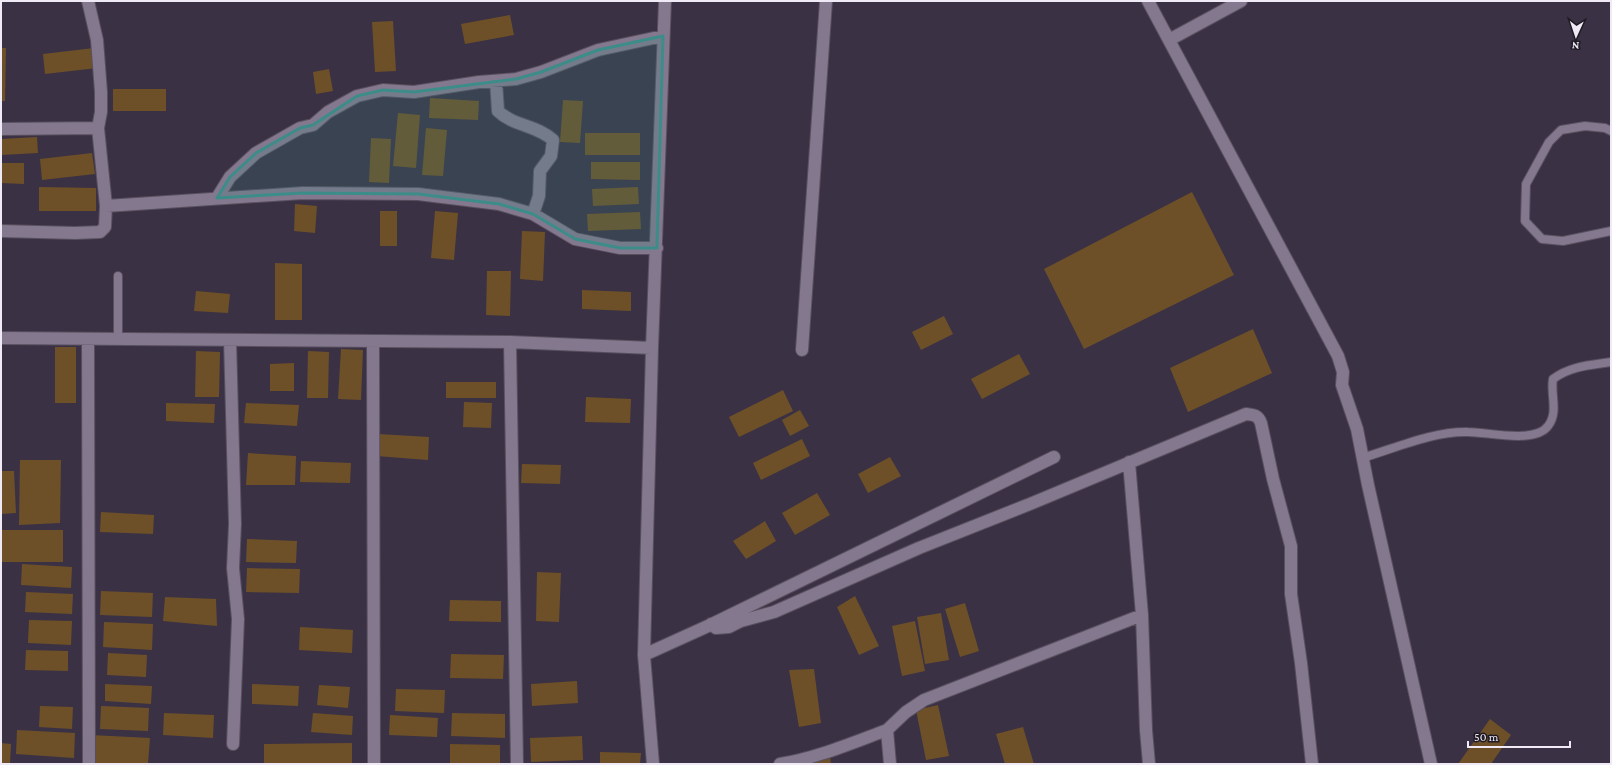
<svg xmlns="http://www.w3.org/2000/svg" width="1612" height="765" font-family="'Crimson Pro',serif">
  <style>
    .building { fill: #6d5028 }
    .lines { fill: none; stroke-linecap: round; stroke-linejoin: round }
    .service-casing { stroke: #584f5f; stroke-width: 10 }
    .minor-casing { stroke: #584f5f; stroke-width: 14 }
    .service { stroke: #83788e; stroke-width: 8 }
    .minor { stroke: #83788e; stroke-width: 12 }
    .marked { fill: #3c8d89; fill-opacity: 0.2; stroke: #3c8d89; stroke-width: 3; stroke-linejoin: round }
  </style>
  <rect width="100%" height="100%" fill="#3a3144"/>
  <path class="building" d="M510 15 514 35 465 44 461 24Z
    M393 21 396 71 375 72 372 22Z
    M1 48H6L5 101H1Z
    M94 48 97 68 45 74 43 54Z
    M329 69 333 91 316 94 313 72Z
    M113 89H166V111H113Z
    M430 98 479 101 478 120 429 118Z
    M563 100 583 101 580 143 560 142Z
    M398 113 420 115 416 168 393 166Z
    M426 128 447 130 443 176 422 175Z
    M585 133H640V155H585Z
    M37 137 38 153 1 155V139Z
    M371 138 391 139 389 183 369 182Z
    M92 153 95 174 42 180 40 159Z
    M591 162H640V180L591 179Z
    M1 163H24V184L1 183Z
    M39 187 96 188V211H39Z
    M638 187 639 204 593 206 592 189Z
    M1192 192 1234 275 1084 349 1044 269Z
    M295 204 317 206 315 233 294 231Z
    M380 211H397V246H380Z
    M435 211 458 213 454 260 431 258Z
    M640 212 641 229 588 231 587 214Z
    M522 231 545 232 543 281 520 279Z
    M275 263 302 264V320H275Z
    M487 271H511L510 316 486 315Z
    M582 290 631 292V311L582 309Z
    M196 291 230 294 228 313 194 311Z
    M944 316 953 334 921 350 912 332Z
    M1253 329 1272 373 1188 412 1170 368Z
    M55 347H76V403H55Z
    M341 349 363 350 361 400 338 399Z
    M196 351 220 352 219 397H195Z
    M308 351 329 352 328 398H307Z
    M1019 354 1030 374 982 399 971 379Z
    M294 363V391H270V364Z
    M446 382H496V398H446Z
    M783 390 793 411 739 437 729 417Z
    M586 397 631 399 630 423 585 422Z
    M464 402 492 403 491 428 463 427Z
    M166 403 215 404 214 423 166 421Z
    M246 403 299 405 297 426 244 423Z
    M800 410 809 426 790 436 782 420Z
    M378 434 429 437 428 460 376 456Z
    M802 439 810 456 761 480 753 463Z
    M248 453 296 456 295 485H246Z
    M890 457 901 476 868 493 858 474Z
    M20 460H61L60 523 19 525Z
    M301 461 351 463 350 483 300 482Z
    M522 464 561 465 560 484 521 483Z
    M1 471H14L16 513 1 514Z
    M817 493 830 515 795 535 782 513Z
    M101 512 154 515 153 534 100 532Z
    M765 521 776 541 746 559 733 541Z
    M2 530H63V562H2Z
    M247 539 297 541 296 563 246 562Z
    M22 564 72 567 71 588 21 585Z
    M247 568 300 569 299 593 246 592Z
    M537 572 561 573 559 622 536 621Z
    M101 591 153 593 152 617 100 615Z
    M26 592 73 594 72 614 25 612Z
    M855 596 879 646 859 655 837 607Z
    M165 597 216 599 217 626 163 621Z
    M450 600 501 601V622L449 621Z
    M965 603 979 651 960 657 945 609Z
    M941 613 949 660 925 664 917 617Z
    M29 620 72 621 71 645 28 643Z
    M915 621 925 671 902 676 892 626Z
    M104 622 153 624 152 650 103 647Z
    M300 627 353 630 352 653 299 650Z
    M26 650 68 651V671L25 670Z
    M108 653 147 655 146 677 107 675Z
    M451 654 504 655 503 679 450 678Z
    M814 669 821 723 799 727 789 670Z
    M577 681 578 703 532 706 531 684Z
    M105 684 152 686 151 704 105 701Z
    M252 684 299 686 298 706 252 704Z
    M319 685 350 687 348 708 317 705Z
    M396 689 445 690 444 713 395 711Z
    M938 705 949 756 926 760 916 710Z
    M40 706 73 707 72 729 39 727Z
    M101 706 149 708 148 731 100 729Z
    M164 713 214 715 213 738 163 735Z
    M313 713 353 716 352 735 311 732Z
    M452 713 505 714V738L451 736Z
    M390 715 438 718 437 737 389 735Z
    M1490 719 1511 735 1491 764H1458Z
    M1023 727 1034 764H1005L996 734Z
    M17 730 75 733 74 758 16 754Z
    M91 735 150 738 148 764H92Z
    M582 736 583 760 531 762 530 738Z
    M1 743 11 744 10 764H1Z
    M352 743V764H264V744Z
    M450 744 500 745V763H450Z
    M600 752 641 753 640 764H600Z
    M830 757 831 764H806Z"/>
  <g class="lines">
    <defs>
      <path id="service" d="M1611 131 1605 128 1585 126 1561 130 1549 142 1526 184 1525 221 1542 239 1563 241 1611 231
        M118 276V340
        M1362 458C1396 448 1433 431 1468 432 1488 432 1535 444 1548 426 1559 412 1550 394 1553 379 1570 366 1591 365 1611 362"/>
      <path id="minor" d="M1148 1 1338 356 1343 372 1342 385 1357 429 1368 485 1431 764
        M1169 40 1241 1
        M496 81 498 111C513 126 537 125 553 140L551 156 540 171 539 196 533 214
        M1 129 98 128
        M217 198 230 177 256 153 300 128 313 125 328 112 357 96 383 90 414 92 479 82 516 79 541 72 598 50 663 36
        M106 206 303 193 418 194 499 204 533 214 575 239 620 248H657
        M1 231 75 233 100 232 105 227 106 206 98 128 101 112V92L97 40 88 1
        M1 338 510 342 652 348
        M88 340 89 764
        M230 340 235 524 233 568 238 619 233 744
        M373 341 374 764
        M510 342 517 764
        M802 350 826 1
        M1129 462 1142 615 1146 730 1149 764
        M711 624 716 628 729 627 741 621 774 612 919 548 1030 504 1246 414C1254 415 1258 415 1261 423L1273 479 1291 546V594L1301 663 1312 764
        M644 655 708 626 1054 457
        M653 764 644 655 652 348 665 1
        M780 764C817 758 852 743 887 730
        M890 764 887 730 906 712 924 700 1142 615"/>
    </defs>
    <use href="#service" class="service-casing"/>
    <use href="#minor" class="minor-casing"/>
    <use href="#service" class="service"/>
    <use href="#minor" class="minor"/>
  </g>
  <path class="marked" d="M663 36 657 248H620L575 239 533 214 499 204 418 194 303 193 217 198 230 177 256 153 300 128 313 125 357 96 383 90 414 92 516 79 541 72 598 50Z"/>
  <rect width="1612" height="765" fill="none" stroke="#f0eaf6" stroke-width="4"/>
  <g transform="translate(1576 36) rotate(183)" stroke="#1f1b24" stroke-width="3" paint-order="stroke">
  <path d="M0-3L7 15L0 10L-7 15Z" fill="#f0eaf6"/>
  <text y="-6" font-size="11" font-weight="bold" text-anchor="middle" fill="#f0eaf6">N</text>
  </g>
  <path d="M1468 741v6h102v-6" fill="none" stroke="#f0eaf6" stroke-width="2"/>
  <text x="1474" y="741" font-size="12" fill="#f0eaf6" stroke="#1f1b24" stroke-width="3" paint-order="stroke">50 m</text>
</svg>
